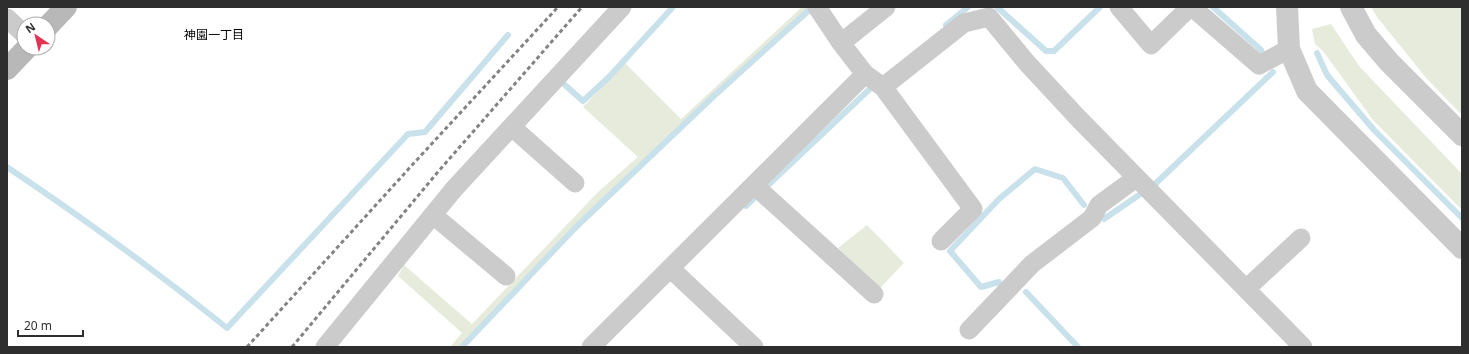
<svg xmlns="http://www.w3.org/2000/svg" width="1469" height="354" font-family="'Noto Sans','Noto Sans JP',sans-serif">
  <style>
    .green { fill: #e6ebdc }
    .lines { fill: none; stroke-linecap: round; stroke-linejoin: round }
    .stream { stroke: #c8e1eb; stroke-width: 6 }
    .minor { stroke: #cbcbcb; stroke-width: 19 }
    .tertiary { stroke: #cbcbcb; stroke-width: 22 }
    .secondary { stroke: #b8b8b8; stroke-width: 22 }
    .rail { stroke: #838383; stroke-width: 3; stroke-dasharray: 4 3; stroke-linecap: butt }
    .labels { text-anchor: middle; dominant-baseline: central; stroke-width: 4; stroke-linejoin: round; paint-order: stroke }
    .neighbourhood-label { font-size: 12px; fill: #000; stroke: #fff }
  </style>
  <rect width="100%" height="100%" fill="#fff"/>
  <path class="green" d="M802 7H807L811 13 717 95 578 229 464 347H450L462 333 398 276 404 265 472 324 599 191 638 157 583 107 625 63 681 119Z
    M1371 7H1462V115L1427 79 1377 17Z
    M1331 24 1359 66 1462 174V210L1373 120 1323 51 1315 44 1312 29Z
    M867 225 904 263 880 288 838 248Z"/>
  <g class="lines">
    <path class="stream" d="M997 7 1046 51H1054L1100 7
      M1213 7 1261 50
      M946 25 968 7
      M1317 53 1327 75 1374 130 1462 218
      M565 85 583 101 609 77 673 7
      M7 167C83 218 156 271 227 328L408 134 425 132 508 35
      M1154 185 1273 72
      M746 206 874 85
      M1104 219 1139 195
      M999 282 981 287 950 251 999 199 1035 169 1063 178 1084 205
      M1026 292 1078 347
      M462 347 576 227 715 95 809 10"/>
    <path class="minor" d="M817 7 841 43 865 74 883 87 973 209 941 241
      M1119 7 1151 45 1190 7
      M1192 7 1259 65 1289 49
      M7 18 24 34
      M841 43 886 7
      M883 87 964 23 989 17 1027 63 1079 119 1303 347
      M512 127 575 183
      M754 185 874 294
      M433 215 506 276
      M670 268 754 347
      M1246 289 1301 238
      M969 330 1032 264 1092 218 1099 205 1136 178
      M325 347 454 189 622 7
      M591 347 865 74"/>
    <path class="tertiary" d="M1287 7 1289 49 1307 91 1462 248
      M1351 7 1366 35 1389 62 1462 135"/>
    <path class="secondary" d="M48 26 66 7
      M7 69 27 48"/>
    <path class="rail" d="M247 347 414 163 558 7
      M292 347 437 173 582 7"/>
  </g>
  <g class="labels">
    <g class="neighbourhood-label">
      <text x="214" y="34">神園一丁目</text>
    </g>
  </g>
  <rect width="1469" height="354" fill="none" stroke="#2e2e2e" stroke-width="16"/>
  <g transform="translate(36 36) rotate(325)"><circle r="19" fill="#ffffff" stroke="#ababab"/>
  <path d="M0-3L7 15L0 10L-7 15Z" fill="#e13455"/>
  <text y="-6" font-size="11" font-weight="bold" text-anchor="middle" fill="#2e2e2e">N</text>
  </g>
  <path d="M18 330v6h65v-6" fill="none" stroke="#2e2e2e" stroke-width="2"/>
  <text x="24" y="330" font-size="12" fill="#2e2e2e" stroke="#ffffff" stroke-width="3" paint-order="stroke">20 m</text>
</svg>
